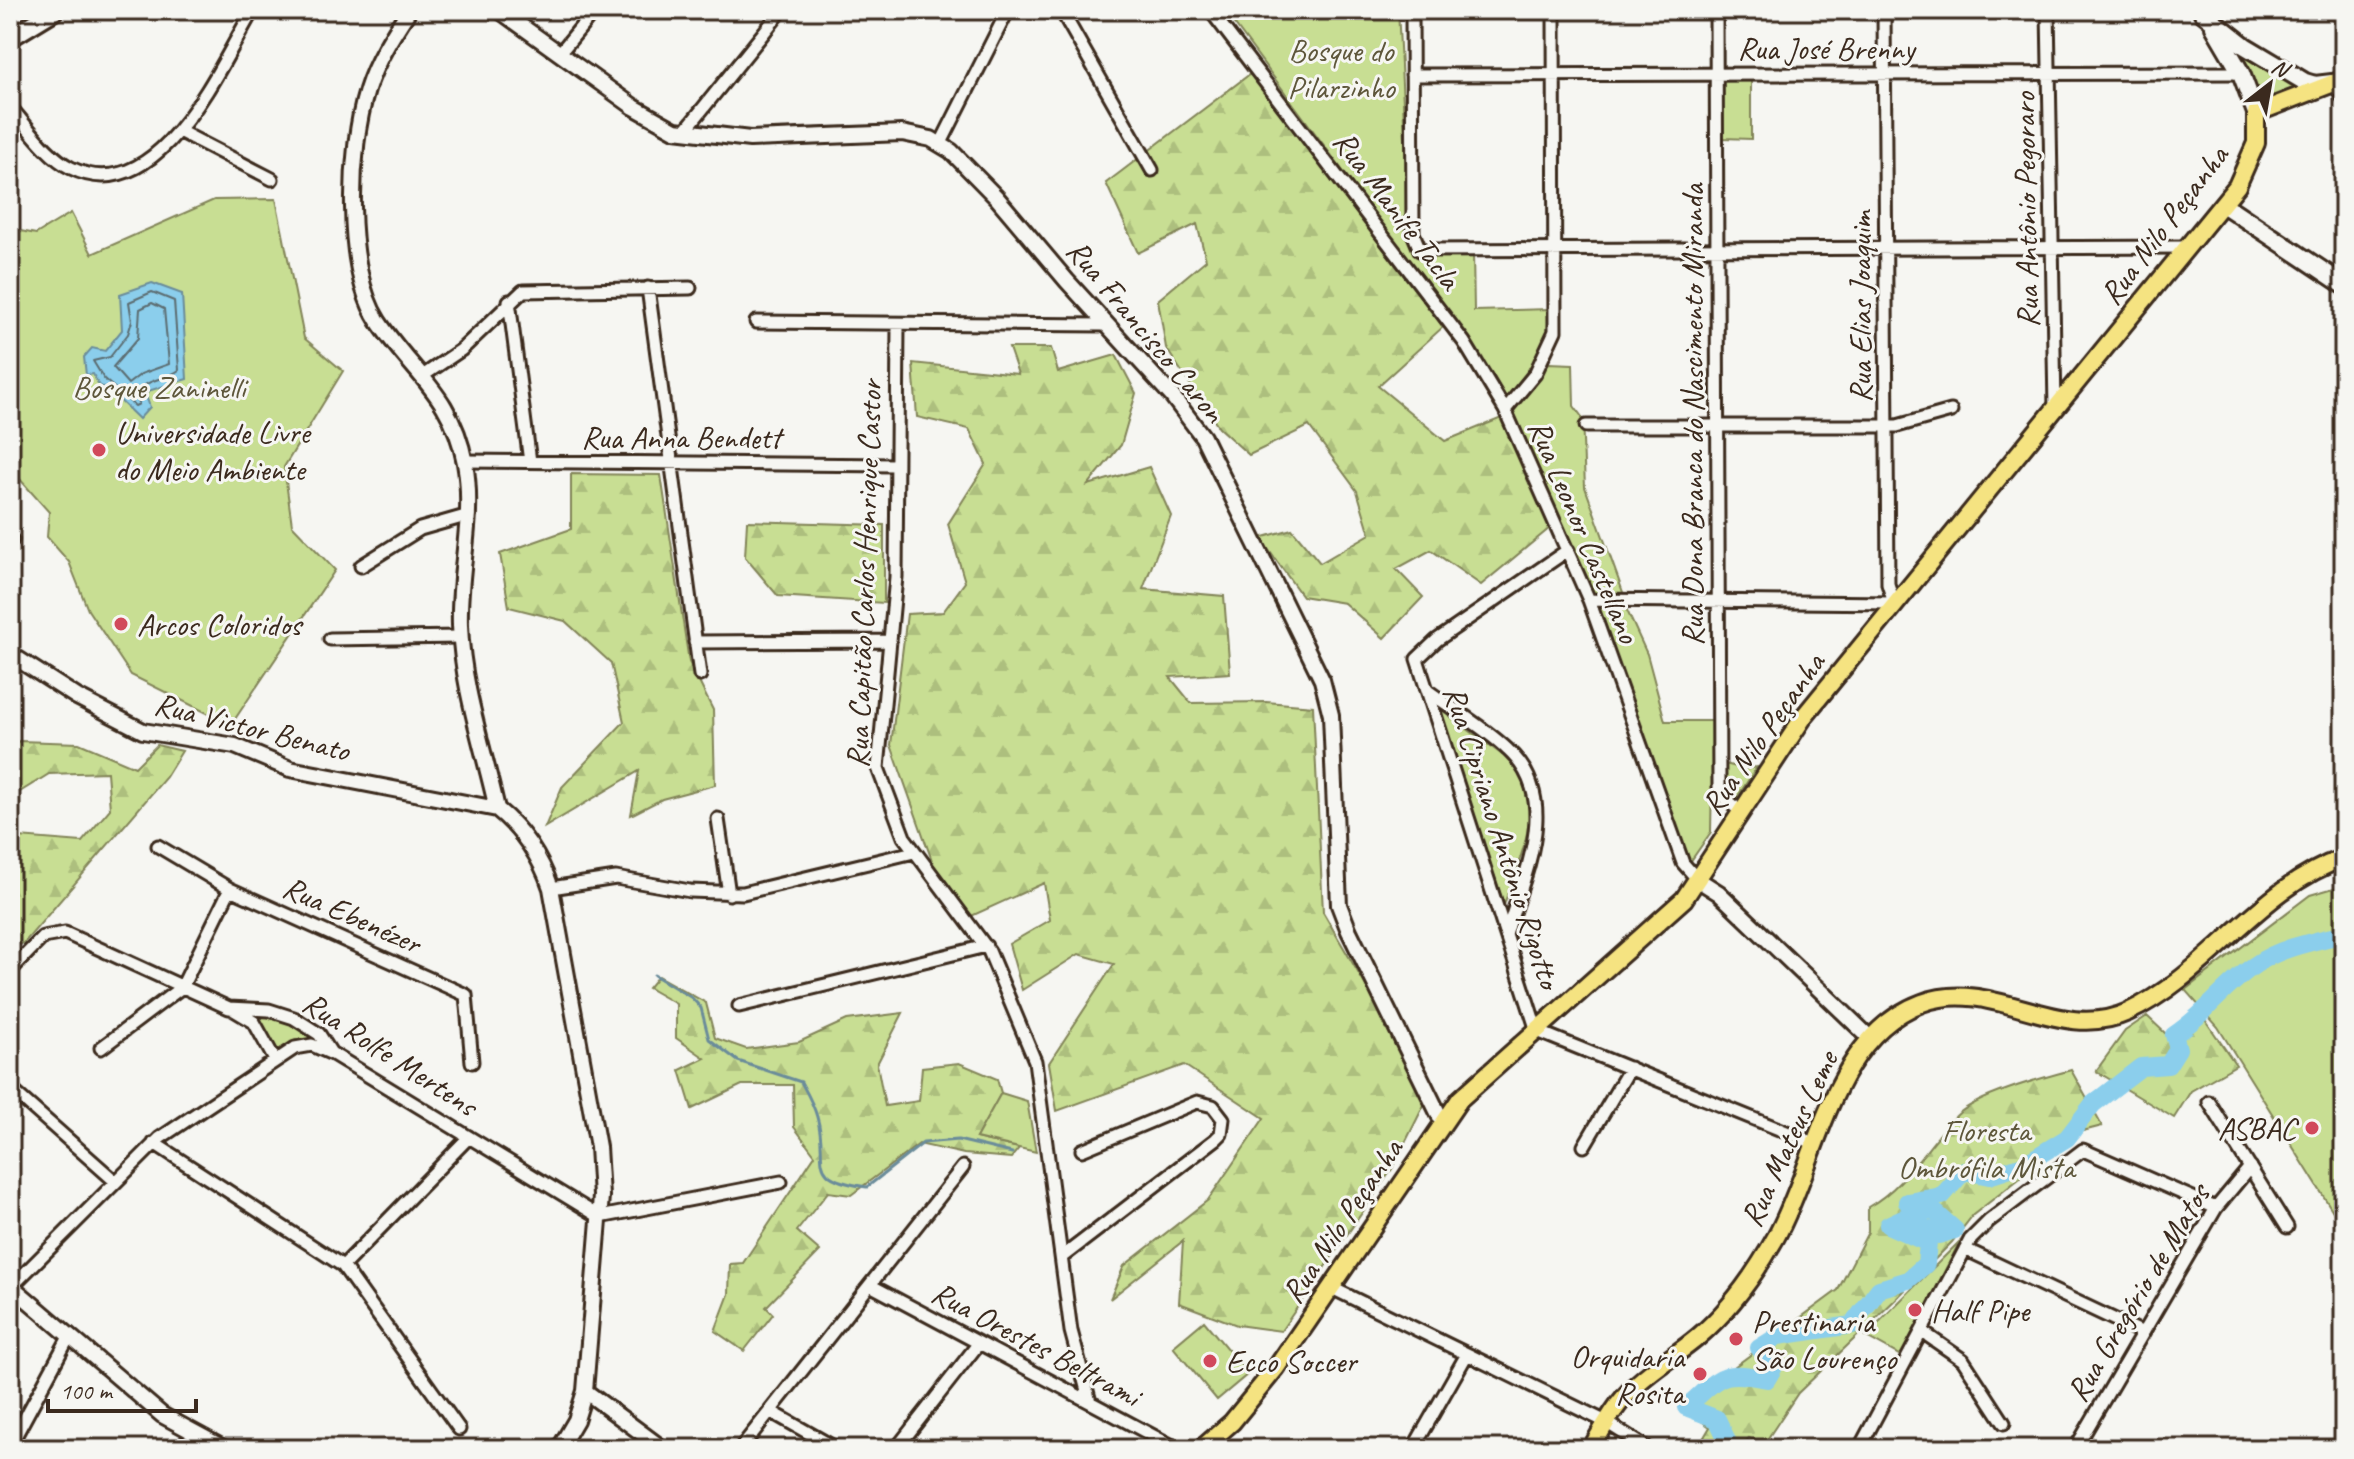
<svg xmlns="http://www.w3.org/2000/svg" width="2354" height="1459" font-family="Caveat,sans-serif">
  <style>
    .forest { fill: url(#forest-firs); stroke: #828458; stroke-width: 2 }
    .park { fill: #c8de93; stroke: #828458; stroke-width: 2 }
    .water { fill: #8bceec; stroke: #6b8c9a; stroke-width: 2 }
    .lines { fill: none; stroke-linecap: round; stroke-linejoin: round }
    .shore { stroke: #5b6c70; stroke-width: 2 }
    .stream { stroke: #6b8c9a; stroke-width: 3 }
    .river { stroke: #8bceec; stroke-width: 18 }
    .minor-casing { stroke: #3b2a1e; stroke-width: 17 }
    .tertiary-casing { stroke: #3b2a1e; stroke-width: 20 }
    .secondary-casing { stroke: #3b2a1e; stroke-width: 22 }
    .primary-casing { stroke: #3b2a1e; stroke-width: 22 }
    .minor { stroke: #f6f6f2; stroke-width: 11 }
    .tertiary { stroke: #f6f6f2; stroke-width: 14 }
    .secondary { stroke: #f6f6f2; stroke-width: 16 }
    .primary { stroke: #f5e381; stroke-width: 16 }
    .poi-dot { fill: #d1495b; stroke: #f6f6f2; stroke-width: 3 }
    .labels { text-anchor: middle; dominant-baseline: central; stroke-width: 6; stroke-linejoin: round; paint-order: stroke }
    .street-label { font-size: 32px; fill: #3b2a1e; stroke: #f6f6f2 }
    .park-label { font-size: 32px; fill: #5e573b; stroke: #f6f6f2 }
    .poi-label { font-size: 32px; fill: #3b2a1e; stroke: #f6f6f2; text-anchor: start }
  </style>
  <defs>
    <pattern id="forest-firs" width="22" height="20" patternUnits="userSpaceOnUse" patternTransform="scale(2)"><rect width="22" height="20" fill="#c8de93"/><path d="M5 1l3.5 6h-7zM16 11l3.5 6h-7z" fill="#adbf7e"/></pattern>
  </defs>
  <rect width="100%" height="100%" fill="#f6f6f2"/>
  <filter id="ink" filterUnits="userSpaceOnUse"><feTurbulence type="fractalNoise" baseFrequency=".0125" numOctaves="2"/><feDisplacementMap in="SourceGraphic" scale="16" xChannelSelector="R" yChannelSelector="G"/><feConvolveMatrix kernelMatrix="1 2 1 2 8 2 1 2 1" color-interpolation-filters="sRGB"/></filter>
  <g filter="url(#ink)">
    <path class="forest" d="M1250 74 1443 327 1378 386 1445 441 1504 417 1550 528 1481 585 1431 550 1396 569 1423 597 1384 638 1344 603 1302 596 1260 538 1292 529 1320 563 1370 534 1357 491 1309 426 1249 455 1219 428 1166 348 1158 300 1206 260 1197 224 1138 253 1106 183Z
      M1009 348H1051L1058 372 1116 355 1136 393 1121 445 1088 485 1149 467 1171 516 1143 589 1224 596 1230 673 1170 677 1191 703 1266 702 1313 706 1323 912 1429 1095 1392 1169 1281 1331 1237 1325 1179 1303 1183 1241 1110 1299 1124 1266 1208 1200 1264 1118 1184 1065 1057 1111 1049 1063 1114 964 1079 954 1022 990 1009 944 1050 920 1044 883 967 918 935 869 891 745 907 614 943 612 965 582 948 524 986 464 969 429 917 417 913 363 1018 374Z
      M571 474 661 475 689 662 713 710 715 785 662 799 631 815 639 771 545 827 562 787 624 722 611 663 565 621 509 607 500 554 571 529Z
      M747 521 884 525V603L778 596 745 557Z
      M19 741 79 743 135 767 157 745 182 751 166 777 24 943 10 948V850L19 837 82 842 110 809 107 772 49 774 10 798V748Z
      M658 976 706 1003 715 1038 746 1049 799 1042 847 1020 903 1013 877 1064 885 1106 919 1101 922 1067 959 1063 997 1079 1001 1093 976 1138 1019 1148 1011 1158 964 1154 919 1144 851 1195 828 1192 797 1231 820 1251 766 1307 773 1314 744 1351 715 1331 729 1294 730 1264 743 1263 815 1155 794 1127 793 1085H742L692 1109 680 1070 705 1058 676 1038V1004L648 988Z
      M2199 1011 2236 1065 2191 1091 2174 1118 2096 1071 2125 1031 2147 1016 2166 1034Z
      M2071 1070 2102 1126 2079 1132 1973 1215 1952 1242 1898 1297 1798 1393 1764 1444 1749 1438 1738 1449H1697L1710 1427 1680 1407 1838 1290 1868 1232V1207C1907 1185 1926 1146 1957 1115 1978 1095 2042 1078 2071 1070Z"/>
    <path class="park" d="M1224 10H1398L1410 232 1416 252 1473 253 1474 311 1550 309 1545 346 1507 399 1490 370Z
      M2239 52 2302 90 2264 102Z
      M1723 81H1751V139L1723 138Z
      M276 199 304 338 343 371 284 467 292 525 335 570 231 725 131 675 88 610 69 562 47 537 49 512 10 468V229L36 234 71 213 92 254 214 200Z
      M1549 363 1573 364 1574 406 1582 417 1585 487 1624 595H1593L1511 412Z
      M1596 606H1625L1647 654 1665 721H1713L1711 832 1688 865Z
      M1439 708 1509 760C1550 802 1519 857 1504 905Z
      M1725 764 1744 769 1757 767 1736 799 1727 790Z
      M2344 885V1229L2218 1027 2185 990 2310 895Z
      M248 1011C271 1014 304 1020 318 1041L297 1039 277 1052 259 1019Z
      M1001 1093 1027 1101 1036 1152 976 1138Z
      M1960 1241 1901 1356 1865 1336Z
      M1204 1321 1248 1374 1217 1400 1173 1347Z"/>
    <path class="water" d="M152 283 182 294 187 379 148 391 146 396 150 407 139 419 107 388 99 386 93 374 86 375 84 357 92 348 105 351 122 330 120 294Z"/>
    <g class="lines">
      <path class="shore" d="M152 292 174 301 179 370C164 382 134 377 139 404L135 406 104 379 93 361 110 357 128 334 132 321 129 302Z
        M152 303 164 309 169 364 141 374 128 384 113 367 138 338 140 309Z"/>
      <path class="stream" d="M654 975 692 998 701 1008 709 1039 738 1061 801 1082C807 1093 814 1105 817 1117 830 1160 802 1178 867 1187L923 1143 958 1140 1012 1153"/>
      <path class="river" d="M1721 1449 1727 1440 1717 1419 1686 1407C1722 1376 1719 1369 1767 1379L1774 1367 1759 1348 1778 1336 1852 1325 1879 1289 1908 1280 1926 1264 1928 1243 1888 1225 1903 1218 1939 1235 1955 1230 1936 1213 1907 1202 1942 1196 1964 1171 1989 1176 2023 1165 2067 1138 2093 1104 2141 1067 2168 1065 2178 1049 2174 1035C2204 1016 2225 985 2255 965 2279 948 2315 941 2344 934"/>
      <defs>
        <path id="minor" d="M1061 10 1152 170
          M1210 10 1464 342 1505 410
          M1412 10 1413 233 1420 250 2189 247
          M1554 10 1555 331 1535 374 1505 410 1589 600 1683 863 1697 879
          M1716 10 1719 787 1726 799 1740 811
          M2048 10 2055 409
          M559 54 595 10
          M1412 75 2241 73
          M2334 83 2344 99
          M10 107C28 127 47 156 71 168 158 211 219 67 253 10
          M179 131 272 179
          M684 132 782 10
          M941 143 1008 10
          M648 288 700 675
          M509 301 530 462
          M756 322 1106 325
          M898 326 896 577 878 768 904 837 989 951 1035 1061 1071 1331 1090 1402
          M424 375 461 350 523 291 690 288
          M1586 426H1897L1951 411
          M465 461 896 465
          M10 543 12 540
          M1568 550 1437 640 1417 659 1537 1031 1816 1144
          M361 566 420 529 469 515
          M1589 600 1894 603 1888 584 1884 10
          M330 639 460 637
          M695 642 890 641
          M1428 691C1454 710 1484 727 1508 750 1563 800 1523 876 1506 935
          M718 819 729 894
          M158 846 230 889 466 995 472 1062
          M551 888 616 878 690 891 743 893 914 852
          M10 971 43 937 65 933 229 1008 269 1010 294 1018 319 1034 331 1053 600 1217 781 1182
          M739 1006 986 946
          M234 1010 254 1022 275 1060
          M101 1048 182 987 230 889
          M10 1088 116 1182
          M2209 1102 2287 1227
          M154 1143 343 1266 459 1429
          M1584 1146 1630 1068
          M1965 1249 2143 1333
          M1062 1257 1216 1139 1221 1134 1223 1119 1213 1106 1197 1102 1082 1150
          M343 1266 469 1137
          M870 1285 1178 1449
          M12 1286 160 1138 295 1048 312 1045 330 1053
          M1332 1288 1606 1422 1649 1449
          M1924 1333 1963 1360 2004 1423
          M770 1411 837 1449
          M10 1446 70 1335
          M740 1449 963 1167
          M896 1449 979 1343
          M1413 1449 1466 1356
          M1859 1449 1970 1240 1989 1221 2083 1150 2216 1208
          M2075 1449 2216 1208 2250 1167"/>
        <path id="tertiary" d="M409 10C392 36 376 61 367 90 349 148 344 268 378 321 413 374 452 394 465 463 475 518 458 571 460 625 462 686 484 750 497 809 522 829 541 858 551 888L598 1147 601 1196 585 1391 576 1420 559 1449
          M499 10 634 107 675 130 750 139 902 133 931 139 951 151 997 198 1067 281 1172 396 1203 437 1322 680 1331 715 1339 905 1349 931 1442 1121
          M10 654 77 697 143 731 235 746 290 769 497 809
          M1697 879 1719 893 1870 1038
          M10 1285 162 1415 225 1449
          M585 1391 663 1449"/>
        <path id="secondary" d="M2203 13 2245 46 2305 82 2315 85 2332 83
          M2214 27 2241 73 2256 113
          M10 38 56 10
          M2223 204 2344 285"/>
        <path id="primary" d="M1201 1449 1232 1422 1276 1368 1460 1099 1684 899 1805 715 2237 186 2256 143V113L2344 79
          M1591 1449C1604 1426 1616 1403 1636 1385 1655 1367 1678 1354 1698 1337 1730 1310 1756 1273 1776 1237 1818 1161 1831 1037 1922 1003 1993 976 2058 1044 2128 1012 2208 975 2260 886 2344 858"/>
      </defs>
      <use href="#minor" class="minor-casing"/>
      <use href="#tertiary" class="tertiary-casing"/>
      <use href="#secondary" class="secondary-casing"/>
      <use href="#primary" class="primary-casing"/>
      <use href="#minor" class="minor"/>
      <use href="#tertiary" class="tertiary"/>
      <use href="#secondary" class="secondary"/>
      <use href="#primary" class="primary"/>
    </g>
  </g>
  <g class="poi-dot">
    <circle cx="99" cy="450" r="8"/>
    <circle cx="121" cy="624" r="8"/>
    <circle cx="2312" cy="1128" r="8"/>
    <circle cx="1915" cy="1310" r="8"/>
    <circle cx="1736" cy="1339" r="8"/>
    <circle cx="1210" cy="1361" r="8"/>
    <circle cx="1700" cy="1374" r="8"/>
  </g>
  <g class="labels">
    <g class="street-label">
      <text x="1826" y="48">Rua José Brenny</text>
      <text transform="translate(1397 210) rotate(53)">Rua Manife Tacla</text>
      <text transform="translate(2026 210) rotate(-91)">Rua Antônio Pegoraro</text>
      <text transform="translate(2164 225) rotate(-53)">Rua Nilo Peçanha</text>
      <text transform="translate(1860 307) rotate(-90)">Rua Elias Joaquim</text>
      <text transform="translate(1146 331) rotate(50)">Rua Francisco Caron</text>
      <text transform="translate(1692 415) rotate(-90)">Rua Dona Branca do Nascimento Miranda</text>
      <text x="681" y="437">Rua Anna Bendett</text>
      <text transform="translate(1584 531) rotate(67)">Rua Leonor Castellano</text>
      <text transform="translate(864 574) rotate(-88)">Rua Capitão Carlos Henrique Castor</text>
      <text transform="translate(252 727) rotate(14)">Rua Victor Benato</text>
      <text transform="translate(1763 734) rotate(-55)">Rua Nilo Peçanha</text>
      <text transform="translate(1502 837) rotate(72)">Rua Cipriano Antônio Rigotto</text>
      <text transform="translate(352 915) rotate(24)">Rua Ebenézer</text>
      <text transform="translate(390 1054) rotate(33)">Rua Rolfe Mertens</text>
      <text transform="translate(1789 1139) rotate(-65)">Rua Mateus Leme</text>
      <text transform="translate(1342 1221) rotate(-56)">Rua Nilo Peçanha</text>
      <text transform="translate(2138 1293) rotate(-59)">Rua Gregório de Matos</text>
      <text transform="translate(1036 1344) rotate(28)">Rua Orestes Beltrami</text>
    </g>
    <g class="park-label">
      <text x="1341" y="50">Bosque do<tspan x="1341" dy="37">Pilarzinho</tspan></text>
      <text x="159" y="387">Bosque Zaninelli</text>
      <text x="1986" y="1130">Floresta<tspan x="1986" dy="37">Ombrófila Mista</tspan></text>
    </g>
    <g class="poi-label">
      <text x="115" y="432">Universidade Livre<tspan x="115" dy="37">do Meio Ambiente</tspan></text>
      <text x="137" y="624">Arcos Coloridos</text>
      <text x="2296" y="1128" text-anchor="end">ASBAC</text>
      <text x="1931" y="1310">Half Pipe</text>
      <text x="1752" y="1321">Prestinaria<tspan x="1752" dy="37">São Lourenço</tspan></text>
      <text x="1684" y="1356" text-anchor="end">Orquidaria<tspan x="1684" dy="37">Rosita</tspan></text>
      <text x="1226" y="1361">Ecco Soccer</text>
    </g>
  </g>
  <rect width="2354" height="1459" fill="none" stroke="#f6f6f2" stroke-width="40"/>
  <rect x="20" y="20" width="2314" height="1419" fill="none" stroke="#3b2a1e" stroke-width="3" filter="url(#ink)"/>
  <g transform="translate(2270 84) rotate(31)" stroke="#f6f6f2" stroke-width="6" paint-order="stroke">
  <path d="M0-6L14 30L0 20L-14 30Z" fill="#3b2a1e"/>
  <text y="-12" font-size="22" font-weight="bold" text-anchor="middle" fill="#3b2a1e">N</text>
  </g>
  <path d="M48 1399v12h148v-12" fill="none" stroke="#3b2a1e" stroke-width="4"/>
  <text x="60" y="1399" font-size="24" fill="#3b2a1e" stroke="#f6f6f2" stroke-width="6" paint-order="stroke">100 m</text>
</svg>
